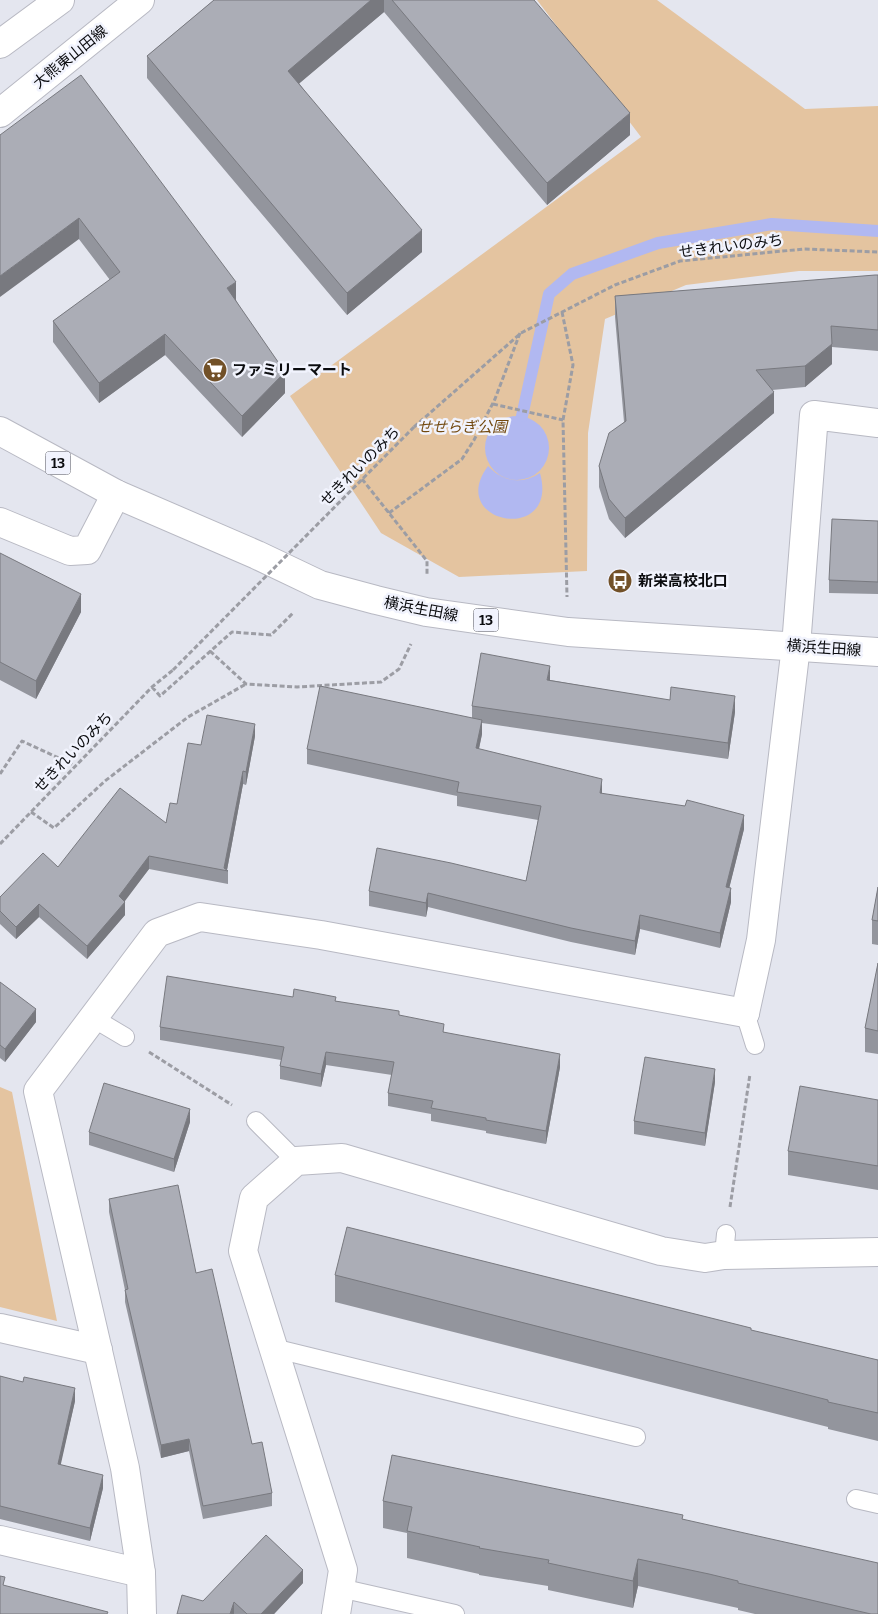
<svg xmlns="http://www.w3.org/2000/svg" width="878" height="1614" font-family="Bitter,'Noto Sans JP',serif">
  <style>
    .green { fill: #e4c4a0 }
    .water { fill: #b1b8f1 }
    .lines { fill: none; stroke-linecap: round; stroke-linejoin: round }
    .stream { stroke: #b1b8f1; stroke-width: 12 }
    .lane-casing { stroke: #b8b9c3; stroke-width: 20 }
    .street-casing { stroke: #b8b9c3; stroke-width: 30 }
    .secondary-casing { stroke: #b8b9c3; stroke-width: 30 }
    .primary-casing { stroke: #b8b9c3; stroke-width: 30 }
    .path { stroke: #9c9da4; stroke-width: 3; stroke-dasharray: 5 2.5; stroke-linecap: butt }
    .lane { stroke: #fff; stroke-width: 18 }
    .street { stroke: #fff; stroke-width: 28 }
    .secondary { stroke: #fff; stroke-width: 28 }
    .primary { stroke: #fff; stroke-width: 28 }
    .path-bridge { stroke: #9c9da4; stroke-width: 3; stroke-dasharray: 5 2.5; stroke-linecap: butt }
    .wall { fill: #93959d }
    .shaded-wall { fill: #78797f }
    .building { fill: #abadb6; stroke: #78797f }
    .labels { text-anchor: middle; dominant-baseline: central; stroke-width: 5; stroke-linejoin: round; paint-order: stroke }
    .shield { fill: #f1f3fd; stroke: #505156; stroke-width: 1 }
    .shield-label { font-size: 14px; font-weight: bold; fill: #0b0c0f }
    .street-label { font-size: 15px; fill: #0b0c0f; stroke: #f1f3fd }
    .poi-label { font-size: 15px; font-weight: bold; fill: #0b0c0f; stroke: #f1f3fd; text-anchor: start }
    .park-label { font-size: 15px; font-style: italic; fill: #734a10; stroke: #f1f3fd }
  </style>
  <rect width="100%" height="100%" fill="#e4e6ef"/>
  <path class="green" d="M537 0H657L805 109 878 106V271H799L686 285 605 319 588 433 587 571 459 577 381 533 290 396 641 137Z
    M0 1087 12 1092 57 1321 0 1307Z"/>
  <path class="water" d="M485 448a32 32 0 1 1 64 0a32 32 0 1 1-64 0Z
    M488 466C503 482 522 485 540 473 560 545 445 524 488 466Z"/>
  <g class="lines">
    <path class="stream" d="M522 416 549 294 572 274 658 243 772 224 878 231"/>
    <defs>
      <path id="lane" d="M745 1013 755 1045
        M93 1018 125 1037
        M256 1121 296 1161
        M724 1255 726 1234
        M273 1348 636 1437
        M856 1499 878 1504
        M340 1588 455 1614"/>
      <path id="street" d="M0 522 70 551 87 550 116 494
        M745 1013 761 940 796 646 814 415 878 423
        M0 1328 98 1350
        M0 1540 141 1573"/>
      <path id="secondary" d="M0 44 60 0
        M0 113 140 0
        M142 1614 141 1573 125 1468 38 1091 157 933 200 917 321 935 745 1013
        M336 1614 343 1570 243 1251 254 1198 296 1161 342 1158 661 1251 705 1258 724 1255 878 1252"/>
      <path id="primary" d="M0 431 116 494 257 555 320 585 376 600 426 612 568 632 878 652"/>
    </defs>
    <use href="#lane" class="lane-casing"/>
    <use href="#street" class="street-casing"/>
    <use href="#secondary" class="secondary-casing"/>
    <use href="#primary" class="primary-casing"/>
    <path class="path" d="M562 312 573 365 563 420 567 597
      M493 404 563 420
      M414 427 521 333 615 285 680 261 804 249 878 252
      M362 479 427 561V576
      M389 513 462 459 474 440 495 399 520 333
      M210 651 246 684 297 687 381 682 399 669 411 644
      M152 687 160 696 232 632 271 635 294 612
      M0 774 22 741 76 766
      M31 812 54 828 105 781 188 717 246 684
      M0 844 152 687 173 670
      M149 1052 232 1105
      M730 1207 750 1074"/>
    <use href="#lane" class="lane"/>
    <use href="#street" class="street"/>
    <use href="#secondary" class="secondary"/>
    <use href="#primary" class="primary"/>
    <path class="path-bridge" d="M173 670 414 427"/>
  </g>
  <path class="wall" d="M214 0H534L630 135 547 205 384 12 299 83 422 252 347 315 147 78V56Z
    M0 135 236 300 285 393 242 437 165 355 99 403 53 342V321L110 280Z
    M878 275V351L832 347V364L805 387 772 390 774 413 625 538 609 519 599 487V466L624 422 615 317V296Z
    M878 521V594L829 593V580Z
    M0 553 81 612 36 699 0 680Z
    M550 680 735 712 728 759 482 723V734L479 749 602 794 744 829 729 888 731 902 720 948 640 929 635 955 571 942 428 907 426 917 369 906V891L526 881 538 820 457 806V796L307 764V749L472 718V706Z
    M255 736 246 785 243 784 227 870 228 871V884L149 869 124 901 125 915 87 959 39 917 16 939 0 924V897L58 867 166 823 177 804 201 745Z
    M878 887V945L872 944V920Z
    M878 963V1054L865 1052V1028Z
    M0 982 36 1022 5 1062 0 1058Z
    M293 997 336 1001 399 1015 444 1032 560 1067 546 1144 486 1133V1131L431 1121V1114L388 1106V1093L392 1075 326 1065 321 1087 280 1079V1066L281 1060 160 1040V1027Z
    M715 1082 705 1146 634 1134V1121Z
    M878 1100V1190L788 1175V1151Z
    M190 1122 174 1172 89 1145V1132Z
    M109 1199 196 1273 252 1444 272 1493V1506L203 1519 189 1451 161 1458 125 1302V1290L109 1212Z
    M335 1275 751 1331 878 1360V1441L828 1429V1427L335 1302Z
    M0 1376 75 1401 60 1465 103 1488 90 1541 0 1519Z
    M383 1501 683 1519 878 1614H755L738 1610V1608L638 1586 633 1608 548 1590V1586L479 1575V1574L407 1558V1533L383 1528Z
    M303 1583 274 1614H177L203 1601Z"/>
  <path class="shaded-wall" d="M371 0H384V12L288 93V71Z
    M630 113V135L547 205V183Z
    M79 218V239L0 297V276Z
    M422 230V252L347 315V293Z
    M236 282V303L227 288Z
    M165 334V355L99 403V383Z
    M832 344V364L805 387V366Z
    M285 372V393L242 437V416Z
    M774 392V413L625 538V518Z
    M81 594V612L36 699V681Z
    M550 666V681L547 680Z
    M735 696V712L728 759V743Z
    M482 720V734L476 762V748Z
    M255 724V736L246 785V772Z
    M243 771V784L227 870 224 868Z
    M602 779V794L600 793Z
    M744 815V829L726 901V887Z
    M149 856V869L119 909V896Z
    M731 888V902L720 948V933Z
    M428 893V907L426 917V903Z
    M125 902V915L87 959V946Z
    M39 904V917L16 939V927Z
    M640 915V929L635 955V941Z
    M36 1009V1022L5 1062V1049Z
    M326 1052V1065L321 1087V1074Z
    M560 1054V1067L546 1144V1131Z
    M715 1069V1082L705 1146V1133Z
    M190 1109V1122L174 1172V1159Z
    M75 1388V1401L58 1477V1464Z
    M189 1439V1451L161 1458V1445Z
    M103 1475V1488L90 1541V1528Z
    M638 1559V1586L633 1608V1581Z
    M303 1570V1583L274 1614H261Z
    M234 1602V1614H230Z"/>
  <path class="building" d="M214 0H371L288 71 422 230 347 293 147 56Z
    M392 0H534L630 113 547 183Z
    M81 75 236 282 227 288 285 372 242 416 165 334 99 383 53 321 120 272 79 218 0 276V135Z
    M875 275H878V330L831 326 832 344 805 366 756 370 774 392 625 518 609 499 599 466 609 433 626 421 615 296Z
    M832 519 878 521V582L829 580Z
    M0 553 81 594 36 681 0 662Z
    M481 653 550 666 547 680 670 700 671 687 735 696 728 743 472 706Z
    M320 686 482 720 476 748 602 779 600 793 685 806 687 800 744 815 726 887 731 888 720 933 640 915 635 941 571 928 428 893 426 903 369 891 377 848 451 863 526 881 541 806 457 792 459 782 307 749Z
    M207 715 255 724 246 772 243 771 224 868 228 871 149 856 119 896 125 902 87 946 39 904 16 927 0 911V897L43 853 58 867 120 788 166 823 170 803 177 804 188 743 201 745Z
    M878 887V921L872 920Z
    M878 963V1031L865 1028Z
    M167 976 293 997 294 989 336 997 335 1001 399 1011V1015L444 1024 443 1032 560 1054 546 1131 486 1120V1118L431 1108 433 1101 388 1093 394 1062 326 1052 321 1074 280 1066 284 1047 160 1027Z
    M0 982 36 1009 5 1049 0 1045Z
    M645 1057 715 1069 705 1133 634 1121Z
    M104 1083 190 1109 174 1159 89 1132Z
    M800 1086 878 1100V1166L788 1151Z
    M178 1185 196 1273 212 1269 252 1444 262 1442 272 1493 203 1506 189 1439 161 1445 125 1290 128 1289 109 1199Z
    M347 1227 751 1328V1330L878 1360V1413L828 1402V1400L335 1275Z
    M0 1376 23 1382 24 1377 75 1388 58 1464 103 1475 90 1528 0 1506Z
    M392 1455 683 1515 682 1519 878 1563V1614H871L738 1583V1581L709 1574 638 1559 633 1581 548 1563 549 1560 479 1548 480 1547 407 1531 412 1507 383 1501Z
    M266 1535 303 1570 261 1614H247L234 1602 230 1614H177L182 1595 203 1601Z
    M0 1576 5 1577 3 1585 108 1612 107 1614H0Z"/>
  <defs>
    <symbol id="supermarket-disc" viewBox="-11 -11 22 22"><circle r="9.5" fill="#725128" stroke="#f1f3fd"/><path d="M-6-5.5h2.5l.6 2H6L4.5 2H-2.5L-4.4-4H-6ZM-1.5 3.2a1.3 1.3 0 1 0 .1 0ZM3 3.2a1.3 1.3 0 1 0 .1 0Z" fill="#fff"/></symbol>
    <symbol id="bus-disc" viewBox="-11 -11 22 22"><circle r="9.5" fill="#725128" stroke="#f1f3fd"/><path d="M-5-6H5V4H4V6H2V4H-2V6H-4V4H-5ZM-3.5-4V0h7V-4ZM-3.5 1.2v1.5H-2V1.2ZM2 1.2v1.5H3.5V1.2Z" fill="#fff"/></symbol>
  </defs>
  <g fill-rule="evenodd">
    <use href="#supermarket-disc" x="201" y="356" width="28" height="28"/>
    <use href="#bus-disc" x="606" y="567" width="28" height="28"/>
  </g>
  <g class="labels">
    <g class="shield">
      <rect x="45.5" y="451.5" width="25" height="23" rx="4"/>
      <rect x="473.5" y="608.5" width="25" height="23" rx="4"/>
    </g>
    <g class="shield-label">
      <text x="58" y="463">13</text>
      <text x="486" y="620">13</text>
    </g>
    <g class="street-label">
      <text transform="translate(70 57) rotate(-39)">大熊東山田線</text>
      <text transform="translate(731 246) rotate(-7)">せきれいのみち</text>
      <text transform="translate(360 466) rotate(-45)">せきれいのみち</text>
      <text transform="translate(421 609) rotate(11)">横浜生田線</text>
      <text transform="translate(824 648) rotate(4)">横浜生田線</text>
      <text transform="translate(73 752) rotate(-46)">せきれいのみち</text>
    </g>
    <g class="poi-label">
      <text x="232" y="370">ファミリーマート</text>
      <text x="638" y="581">新栄高校北口</text>
    </g>
    <g class="park-label">
      <text x="462" y="427">せせらぎ公園</text>
    </g>
  </g>
</svg>
